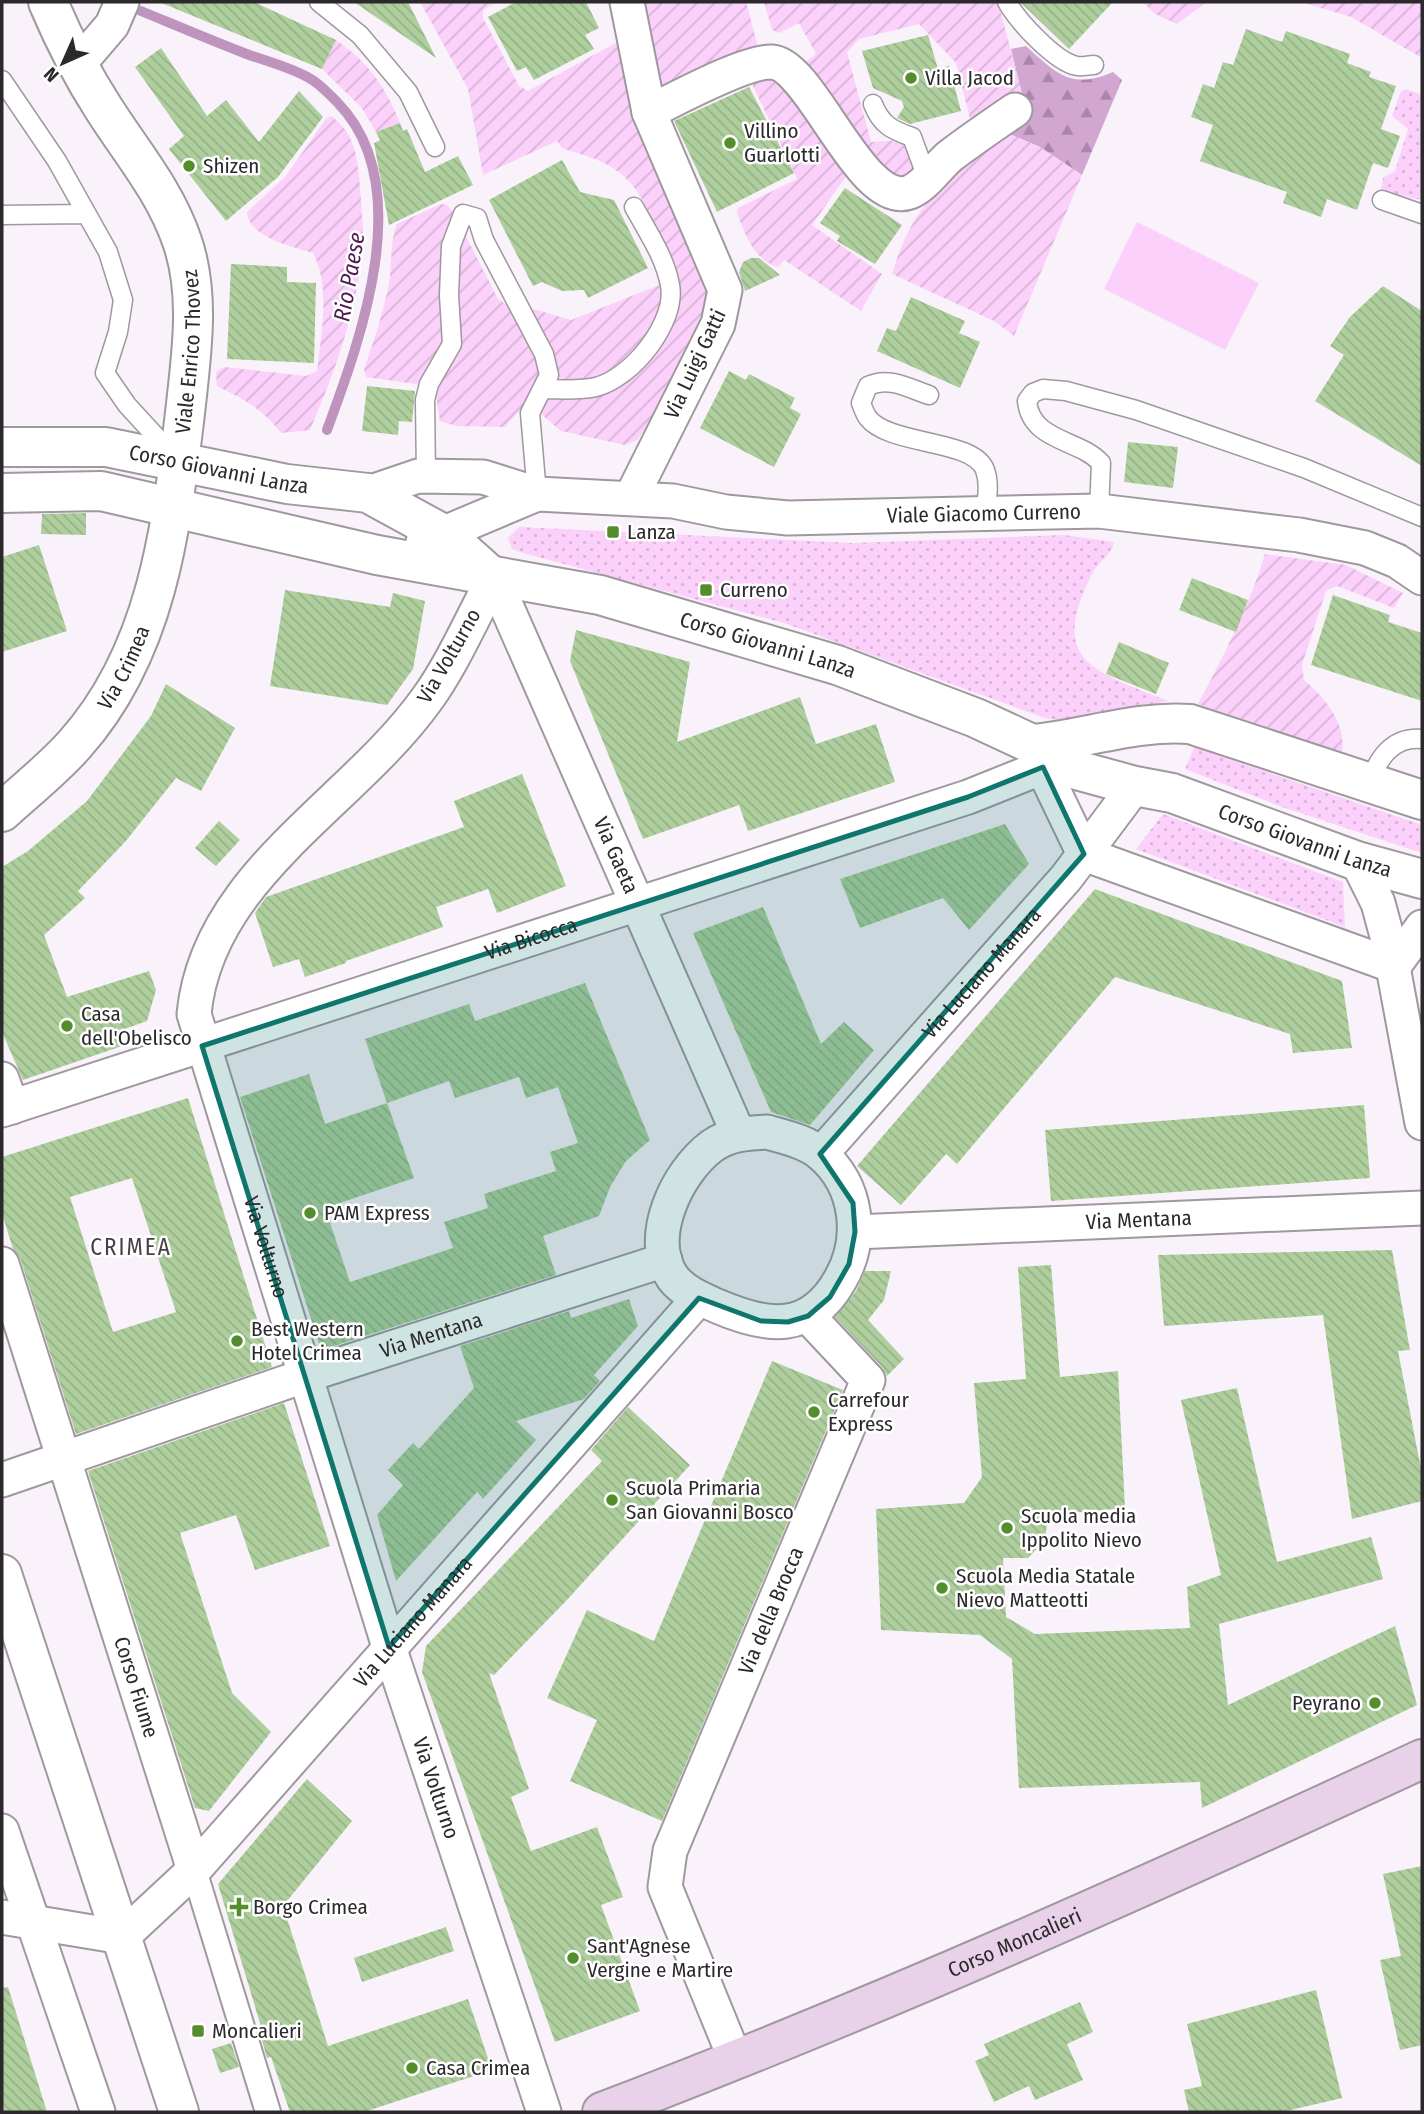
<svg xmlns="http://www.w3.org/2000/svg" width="1424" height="2114" font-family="'Fira Sans Condensed',sans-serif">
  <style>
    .grass { fill: url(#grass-dots) }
    .forest { fill: url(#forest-firs) }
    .garden { fill: url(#garden-furrows) }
    .pitch { fill: #fbd0fa }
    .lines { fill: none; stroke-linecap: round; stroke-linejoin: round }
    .stream { stroke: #be94be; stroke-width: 10 }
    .building { fill: url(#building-back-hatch); fill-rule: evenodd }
    .service-casing { stroke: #9f989f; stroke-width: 21 }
    .pedestrian-casing { stroke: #9f989f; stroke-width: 28 }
    .minor-casing { stroke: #9f989f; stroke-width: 37 }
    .tertiary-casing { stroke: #9f989f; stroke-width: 42 }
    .secondary-casing { stroke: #9f989f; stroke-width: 42 }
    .service { stroke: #fff; stroke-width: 18 }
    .pedestrian { stroke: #fff; stroke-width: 24 }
    .minor { stroke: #fff; stroke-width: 33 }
    .tertiary { stroke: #fff; stroke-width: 38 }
    .secondary { stroke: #e9d1e9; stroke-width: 38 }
    .marked { fill: #0f766e; fill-opacity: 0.2; stroke: #0f766e; stroke-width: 5; stroke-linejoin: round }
    .poi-dot { fill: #548e2c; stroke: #fff; stroke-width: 2.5 }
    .labels { text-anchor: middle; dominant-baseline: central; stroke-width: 5; stroke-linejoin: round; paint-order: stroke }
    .poi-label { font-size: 21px; fill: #2b292b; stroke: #fff; text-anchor: start }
    .street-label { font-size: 21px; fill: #2b292b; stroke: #fff }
    .water-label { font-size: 23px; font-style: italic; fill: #4f1c51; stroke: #fff }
    .neighbourhood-label { font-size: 23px; letter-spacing: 2px; fill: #474147; stroke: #fff }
  </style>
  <defs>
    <pattern id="grass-dots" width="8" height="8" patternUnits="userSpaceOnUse" patternTransform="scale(1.75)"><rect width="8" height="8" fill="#fbd0fa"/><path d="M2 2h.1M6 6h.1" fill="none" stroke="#d7b3d6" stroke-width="1.8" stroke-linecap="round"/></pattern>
    <pattern id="forest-firs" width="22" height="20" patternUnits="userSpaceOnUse" patternTransform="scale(1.75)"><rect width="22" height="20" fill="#d1a6d1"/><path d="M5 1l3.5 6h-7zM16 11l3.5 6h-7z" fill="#aa87aa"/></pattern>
    <pattern id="garden-furrows" width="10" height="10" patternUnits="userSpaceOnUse" patternTransform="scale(1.75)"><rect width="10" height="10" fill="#fbd0fa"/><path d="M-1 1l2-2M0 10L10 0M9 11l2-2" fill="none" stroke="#d7b3d6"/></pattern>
    <pattern id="building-back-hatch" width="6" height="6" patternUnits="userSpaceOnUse" patternTransform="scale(1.75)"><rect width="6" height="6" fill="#aecf9d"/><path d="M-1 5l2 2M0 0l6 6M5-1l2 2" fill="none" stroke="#96b287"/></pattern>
  </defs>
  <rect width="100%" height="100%" fill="#faf2fa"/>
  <path class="grass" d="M1406 89 1422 95 1421 200 1381 191 1383 178 1395 171 1408 129 1392 116 1401 91Z
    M519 527 853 543 1064 535 1114 542C1112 554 1099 562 1093 572 1046 663 1095 671 1168 701L1063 721 1045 718 784 623 523 553 512 549 508 538Z
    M1194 747 1422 825V853L1282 807 1185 769Z
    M1163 814 1343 882 1345 927 1136 849Z"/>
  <path class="forest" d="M1026 46C1057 74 1071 90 1113 72L1122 80 1082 175 1040 147 1007 133 1025 107 1011 49Z"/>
  <path class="garden" d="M420 2H497L483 10V18L519 86 528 91 621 40 709 284 710 314 650 423 637 440 625 445 561 431 540 413 520 410 505 427 456 426 440 421 436 397 416 384 366 377 364 369C374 341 383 313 389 284 392 264 390 240 397 224L441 204 447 205 454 213 498 299 510 307 537 310 571 320 662 284C657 241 653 194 613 168 598 158 578 154 562 148L557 141 483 175 468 89Z
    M645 2H746L761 58 667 91 659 84Z
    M764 2H998L1022 93 971 123 956 63 919 24 859 39 847 52 871 142 905 140 919 168 896 182 799 67 816 54 799 23 779 33 772 30Z
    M1143 2H1206L1177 24 1155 14Z
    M1301 2H1422V58L1351 17Z
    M336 40C369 63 385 86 400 123L376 132 362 108 322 69Z
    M775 76 849 172 812 225 882 274 861 311 784 260 778 267C753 259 746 236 737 213L738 208 797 179 753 86 752 79Z
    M331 116C355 132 358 160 360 187 361 203 363 219 363 235 361 300 336 370 310 430L281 433C262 408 243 399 217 386L216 372 224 367 306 376 317 371C321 335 331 287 313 253 292 246 249 238 247 212L285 177 326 119Z
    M1007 133 1040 147 1082 175 1014 336 994 321 892 274C915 197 948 180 1007 133Z
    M1265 554 1346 565 1403 593 1394 608 1337 586 1326 591 1302 665 1304 680C1326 698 1349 727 1341 756L1198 704C1224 655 1249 607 1265 554Z"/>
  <path class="pitch" d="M1137 222 1259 283 1225 350 1104 289Z"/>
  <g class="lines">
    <path class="stream" d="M141 11C175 25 210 40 244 53 265 61 290 67 309 78 319 83 329 94 337 102 418 184 361 338 327 430"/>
  </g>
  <path class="building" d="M159 2H254L336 40 322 69Z
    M354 2H408L436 58Z
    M516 2H586L599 28 585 35 594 49 534 80 526 67 517 71 488 17Z
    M1020 2H1113L1069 49Z
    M1246 29 1282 42 1286 31 1350 54 1347 63 1371 72 1369 77 1396 86 1381 129 1400 136 1388 168 1373 163 1357 210 1327 199 1321 217 1283 203 1287 192 1200 161 1213 125 1191 117 1203 84 1214 88 1223 62 1233 65Z
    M928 35 938 69 949 66 961 111 910 124 897 118 904 107 902 101 873 88 862 51Z
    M161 48 207 116 226 100 259 142 299 91 323 117 278 177 226 221 169 149 184 136 135 67Z
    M749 87 794 173 717 212 674 121Z
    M400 123 403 131 407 129 425 172 458 156 473 185 389 225 374 143 380 140 376 132Z
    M562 160 580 192 614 200 648 268 588 298 584 290 562 291 542 282 533 286 489 200Z
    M845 188 902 225 875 264 837 241 840 236 820 223Z
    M751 258H759L780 275 745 291 739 272 743 262Z
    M231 264 287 267V282L316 283 314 363 227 359Z
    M1383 286 1422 311V466L1315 401 1344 355 1330 346 1350 317Z
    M911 297 965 321 959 333 980 342 960 388 877 351 887 328 896 331Z
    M729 371 746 380 749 374 795 398 790 408 801 414 774 467 700 428Z
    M367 386 415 391 412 422 399 421 398 435 362 431Z
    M1128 442 1178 447 1173 488 1124 482Z
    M86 513V535L41 534 42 514Z
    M39 545 67 631 2 652V557Z
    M1192 578 1248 600 1236 632 1179 610Z
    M285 590 390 607 393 593 425 601 413 669 387 705 270 686Z
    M1333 595 1390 615 1388 622 1422 633V701L1311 665Z
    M576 630 690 662 677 742 800 697 816 744 876 724 895 782 748 831 739 805 643 839 570 661Z
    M1119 642 1169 663 1156 694 1106 674Z
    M166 684 235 728 201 791 176 778 125 842 78 891 85 898 44 935 67 997 149 971 156 990 147 1021 116 1032 122 1046 23 1080 2 1032V867L28 851 87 801 151 716Z
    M522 774 566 886 497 913 488 889 436 907 443 927 346 961V963L305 977 299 959 273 967 255 913 266 897 464 827 454 801Z
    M219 821 240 840 216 866 195 848Z
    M1005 824 1029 864 969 930 943 898 860 928 840 879Z
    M1095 889 1342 981 1352 1048 1293 1053 1290 1034 1115 977 957 1164 946 1154 901 1205 857 1166Z
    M763 907 821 1044 844 1022 874 1050 810 1125 771 1112 693 933Z
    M585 983 650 1140 626 1161 610 1187 599 1216 543 1236 556 1275 321 1350 240 1097 309 1074 325 1124 387 1103 414 1178 325 1208 350 1282 453 1248 444 1222 488 1208 484 1194 556 1171 550 1152 578 1143 558 1087 526 1098 519 1077 455 1098 449 1081 387 1103 365 1039 469 1004 475 1021Z
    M188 1098 272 1367 76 1434 20 1258 13 1249 2 1213V1157ZM132 1178 176 1312 113 1332 70 1197Z
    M1364 1105 1370 1178 1051 1201 1045 1130Z
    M1392 1250 1410 1350 1398 1351 1422 1474V1501L1352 1519 1323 1315 1164 1326 1158 1255Z
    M1051 1265 1060 1377 1118 1371 1125 1508 1048 1515 1045 1540 1028 1558H1003L1006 1617 1035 1634 1190 1628 1187 1587 1221 1575 1181 1400 1237 1388 1277 1562 1371 1537 1383 1579 1219 1624 1228 1705 1395 1626 1417 1705 1202 1808 1200 1782 1019 1788 1012 1659 980 1635 881 1630 876 1509 964 1503 982 1477 974 1383 1026 1379 1018 1267Z
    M865 1271H891L884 1300 868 1320 904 1359 887 1376 882 1367 835 1317 856 1291Z
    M629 1299 638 1326 594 1375 600 1381 584 1399 516 1421 536 1440 483 1499 477 1492 396 1581 377 1515 403 1485 388 1470 413 1443 419 1449 474 1388 460 1346 569 1311 571 1318Z
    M772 1361 843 1390 662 1821 570 1781 597 1720 547 1698 587 1610 654 1641Z
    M284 1403 330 1546 255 1570 236 1515 180 1533 232 1693 271 1732 209 1811 195 1808 88 1471Z
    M628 1407 690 1465 566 1601 494 1675 489 1673 529 1789 511 1797 531 1851 597 1827 623 1897 601 1905 640 2011 555 2042 422 1672 426 1646 602 1461 591 1450Z
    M307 1779 352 1821 283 1906 328 2046 468 1999 492 2070 364 2112H290L271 2057 267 2058 260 2034 263 2033 218 1884Z
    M1422 1866V2045L1400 2050 1380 1960 1401 1956 1383 1874Z
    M446 1927 454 1951 362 1982 354 1958Z
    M8 1987 47 2112H2V1988Z
    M1316 1990 1342 2098 1282 2112H1189L1184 2090 1202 2086 1187 2024Z
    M1080 2002 1093 2032 1067 2044 1083 2080 1035 2100 1029 2086 994 2102 975 2061 989 2055 984 2044Z
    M231 2043 239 2067 220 2073 212 2049Z"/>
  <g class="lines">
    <defs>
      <path id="service" d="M319 2 360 35 408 92 435 147
        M1007 2C1017 20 1055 62 1077 66 1082 67 1089 65 1094 65
        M2 80 57 161 108 252 123 300 118 332 105 373 127 405 172 454
        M873 104C881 125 892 130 912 137L927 178
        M1382 200 1422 214
        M2 215 84 214
        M543 389C561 389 579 391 596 387 632 378 677 322 670 285 665 257 647 231 634 207
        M929 395C908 388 889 376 868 386L861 403C863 408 865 414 868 418 890 446 974 439 985 470 990 484 987 499 985 513
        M426 476 425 400 429 384 452 344 449 295 451 246 463 214 477 218 484 240 544 354 549 375 530 413 537 494
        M1099 511 1101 463C1080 439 1031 442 1027 401L1033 393 1043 389 1066 391 1136 410 1304 468 1422 517
        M1369 783C1378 759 1392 736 1422 739"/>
      <path id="pedestrian" d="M194 1870 268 2112"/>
      <g id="minor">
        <path d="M627 2 649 112 725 290 718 324 631 498"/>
        <path d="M77 66 112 25 122 2"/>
        <path d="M649 112C676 99 745 61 772 62 812 65 862 211 910 192 925 186 938 166 950 156 971 140 993 125 1015 110"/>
        <path id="s1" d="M368 493 418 476 483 477 537 494 673 501 726 512 788 518 1099 511 1299 535 1365 548 1397 561 1422 578"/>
        <path d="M423 542 537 494"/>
        <path id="s2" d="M494 578C472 618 453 663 427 699 352 804 207 876 194 1014L389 1647 544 2112"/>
        <path id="s3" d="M494 578 738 1133"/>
        <path d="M1032 746 1084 854"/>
        <path d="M1084 854 1394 966"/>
        <path d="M1357 861 1378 903 1388 940 1422 1123"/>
        <path d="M1394 966 1422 927"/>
        <path d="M2 1079 12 1107"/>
        <path id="s4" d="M2 1110 968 797 1058 761"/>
        <path d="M767 1132C785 1137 807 1142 821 1154 858 1186 864 1239 840 1280 810 1333 768 1328 717 1306 701 1299 684 1292 673 1278 645 1238 677 1172 712 1146 729 1134 747 1133 767 1132Z"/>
        <path id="s5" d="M821 1154 1066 878 1135 786"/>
        <path id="s6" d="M855 1232 1422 1208"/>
        <path id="s7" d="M2 1264 194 1870"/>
        <path id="s8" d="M2 1480 304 1376 665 1260"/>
        <path d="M2 1831 98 2112"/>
        <path id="s9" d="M2 1917 122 1937 194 1870 699 1298"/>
        <path id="s10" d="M736 2061 665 1887 670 1851 868 1380 808 1316"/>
      </g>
      <g id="tertiary">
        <path id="s11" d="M2 447H106L287 484 368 493 445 535 492 577"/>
        <path id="s12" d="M2 493 101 491 377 555 600 595 837 665 976 718 1032 744 1069 768 1135 786 1172 793 1357 861 1422 879"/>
        <path d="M1032 744C1085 739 1137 720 1190 724L1422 800"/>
        <path id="s13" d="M2 812C26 790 53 769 75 744 157 652 171 530 185 413 191 357 201 295 182 241 165 191 132 153 104 109 82 75 64 40 48 2"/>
        <path d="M2 1574 179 2112"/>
      </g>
      <g id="secondary">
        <path id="s14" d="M602 2112C881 2006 1152 1884 1422 1759"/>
      </g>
    </defs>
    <use href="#service" class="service-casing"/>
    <use href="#pedestrian" class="pedestrian-casing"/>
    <use href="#minor" class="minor-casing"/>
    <use href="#tertiary" class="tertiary-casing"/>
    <use href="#secondary" class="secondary-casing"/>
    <use href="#service" class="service"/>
    <use href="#pedestrian" class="pedestrian"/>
    <use href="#minor" class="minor"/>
    <use href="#tertiary" class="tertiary"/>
    <use href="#secondary" class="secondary"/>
  </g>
  <path class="marked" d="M1043 767 1084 854 820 1154 853 1203 855 1232 849 1264 830 1297 808 1316 788 1322 761 1321 699 1298 389 1647 202 1046 968 797Z"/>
  <g class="poi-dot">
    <circle cx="911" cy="78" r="7"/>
    <circle cx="730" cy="143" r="7"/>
    <circle cx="189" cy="166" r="7"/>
    <rect x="606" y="525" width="14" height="14" rx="3.5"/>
    <rect x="699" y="583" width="14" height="14" rx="3.5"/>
    <circle cx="67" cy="1026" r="7"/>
    <circle cx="310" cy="1213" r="7"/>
    <circle cx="237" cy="1341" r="7"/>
    <circle cx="814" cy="1412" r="7"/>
    <circle cx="612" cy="1500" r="7"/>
    <circle cx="1007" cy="1528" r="7"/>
    <circle cx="942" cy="1588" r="7"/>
    <circle cx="1375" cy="1703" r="7"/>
    <path d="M235.5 1896.5h7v7h7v7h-7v7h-7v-7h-7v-7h7z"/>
    <circle cx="573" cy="1958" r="7"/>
    <rect x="191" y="2024" width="14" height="14" rx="3.5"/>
    <circle cx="412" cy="2068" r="7"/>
  </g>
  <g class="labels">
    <g class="poi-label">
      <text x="925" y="78">Villa Jacod</text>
      <text x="744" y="131">Villino<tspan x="744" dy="24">Guarlotti</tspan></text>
      <text x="203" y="166">Shizen</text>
      <text x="627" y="532">Lanza</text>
      <text x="720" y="590">Curreno</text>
      <text x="81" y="1014">Casa<tspan x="81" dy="24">dell'Obelisco</tspan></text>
      <text x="324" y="1213">PAM Express</text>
      <text x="251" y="1329">Best Western<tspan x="251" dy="24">Hotel Crimea</tspan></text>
      <text x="828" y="1400">Carrefour<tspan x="828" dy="24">Express</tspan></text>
      <text x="626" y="1488">Scuola Primaria<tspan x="626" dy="24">San Giovanni Bosco</tspan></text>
      <text x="1021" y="1516">Scuola media<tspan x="1021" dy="24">Ippolito Nievo</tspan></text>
      <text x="956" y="1576">Scuola Media Statale<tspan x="956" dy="24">Nievo Matteotti</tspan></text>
      <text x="1361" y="1703" text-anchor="end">Peyrano</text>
      <text x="253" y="1907">Borgo Crimea</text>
      <text x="587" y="1946">Sant'Agnese<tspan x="587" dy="24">Vergine e Martire</tspan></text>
      <text x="212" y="2031">Moncalieri</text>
      <text x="426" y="2068">Casa Crimea</text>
    </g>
    <g class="street-label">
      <text stroke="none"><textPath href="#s13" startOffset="516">Viale Enrico Thovez</textPath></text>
      <text transform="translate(695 364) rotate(-65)">Via Luigi Gatti</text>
      <text stroke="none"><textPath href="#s11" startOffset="219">Corso Giovanni Lanza</textPath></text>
      <text stroke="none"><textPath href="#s1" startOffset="623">Viale Giacomo Curreno</textPath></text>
      <text stroke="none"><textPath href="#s12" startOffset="784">Corso Giovanni Lanza</textPath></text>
      <text transform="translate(449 656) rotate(-60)">Via Volturno</text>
      <text stroke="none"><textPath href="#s13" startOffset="191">Via Crimea</textPath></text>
      <text stroke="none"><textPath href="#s12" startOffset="1358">Corso Giovanni Lanza</textPath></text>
      <text stroke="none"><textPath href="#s3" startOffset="303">Via Gaeta</textPath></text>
      <text stroke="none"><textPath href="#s4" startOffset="556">Via Bicocca</textPath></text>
      <text stroke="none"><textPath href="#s5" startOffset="242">Via Luciano Manara</textPath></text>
      <text stroke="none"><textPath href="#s6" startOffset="284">Via Mentana</textPath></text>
      <text stroke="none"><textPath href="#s2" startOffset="782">Via Volturno</textPath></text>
      <text stroke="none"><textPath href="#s8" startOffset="453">Via Mentana</textPath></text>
      <text stroke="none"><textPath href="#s10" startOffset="485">Via della Brocca</textPath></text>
      <text stroke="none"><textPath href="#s9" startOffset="551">Via Luciano Manara</textPath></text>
      <text stroke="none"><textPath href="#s7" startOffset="444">Corso Fiume</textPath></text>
      <text stroke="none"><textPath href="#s2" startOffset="1349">Via Volturno</textPath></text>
      <text stroke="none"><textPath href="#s14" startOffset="446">Corso Moncalieri</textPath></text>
    </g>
    <g class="water-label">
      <text transform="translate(349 277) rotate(-80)">Rio Paese</text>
    </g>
    <g class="neighbourhood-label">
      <text x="131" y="1247">CRIMEA</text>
    </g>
  </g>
  <rect width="1424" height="2114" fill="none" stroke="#2b292b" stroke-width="7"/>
  <g transform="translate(63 63) rotate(225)" stroke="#ffffff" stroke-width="5" paint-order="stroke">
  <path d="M0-5L12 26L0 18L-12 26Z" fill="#2b292b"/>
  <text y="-10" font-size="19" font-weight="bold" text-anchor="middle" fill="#2b292b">N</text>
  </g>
</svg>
